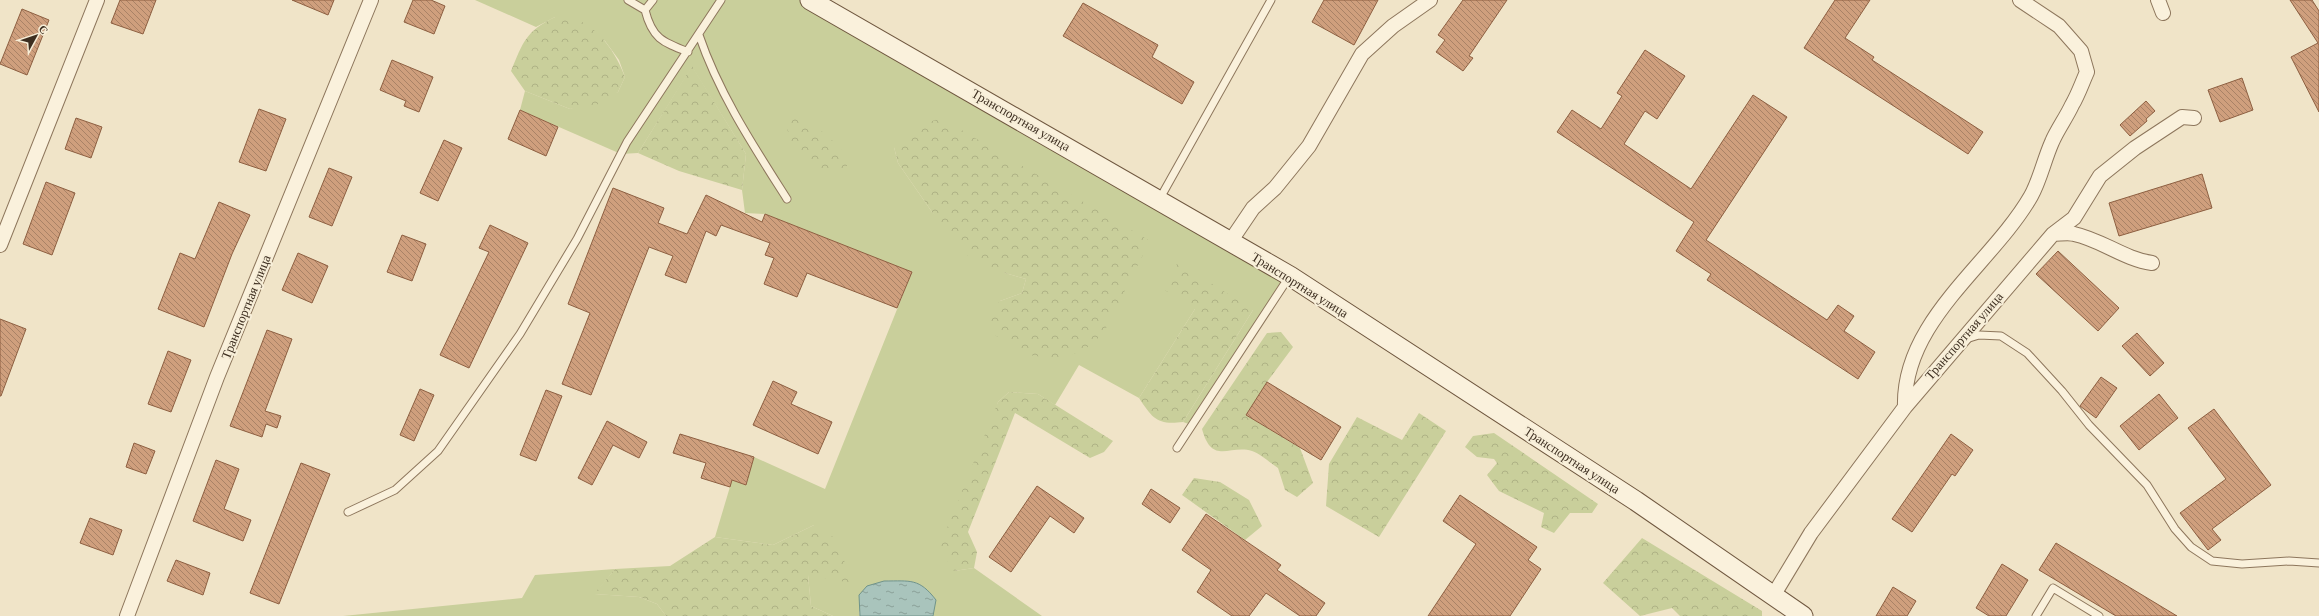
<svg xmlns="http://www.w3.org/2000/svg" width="2319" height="616" font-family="'Crimson Pro',serif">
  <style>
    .green { fill: #c9cf9b; fill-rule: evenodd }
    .forest { fill: url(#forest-crowns) }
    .water { fill: url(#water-ripples); stroke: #6f938a }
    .building { fill: url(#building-back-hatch); stroke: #8d5f41 }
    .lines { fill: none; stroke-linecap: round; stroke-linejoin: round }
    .service-casing { stroke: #8d765c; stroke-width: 9 }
    .minor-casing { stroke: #8d765c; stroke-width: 16 }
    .secondary-casing { stroke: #6f573f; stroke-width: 21 }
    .service { stroke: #faf1dc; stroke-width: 7 }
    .minor { stroke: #faf1dc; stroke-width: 14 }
    .secondary { stroke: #faf1dc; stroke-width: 19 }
    .labels { text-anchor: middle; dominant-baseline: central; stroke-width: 4; stroke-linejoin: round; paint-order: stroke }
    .street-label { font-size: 13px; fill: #3d2e20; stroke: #f7eed8 }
  </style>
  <defs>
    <pattern id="forest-crowns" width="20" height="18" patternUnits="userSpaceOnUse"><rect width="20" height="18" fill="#c9cf9b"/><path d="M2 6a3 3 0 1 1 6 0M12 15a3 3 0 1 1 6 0" fill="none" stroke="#aeb285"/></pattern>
    <pattern id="water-ripples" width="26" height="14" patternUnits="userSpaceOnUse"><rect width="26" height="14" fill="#a9c4bc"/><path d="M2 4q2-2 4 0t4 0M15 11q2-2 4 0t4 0" fill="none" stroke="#8ba098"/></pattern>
    <pattern id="building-back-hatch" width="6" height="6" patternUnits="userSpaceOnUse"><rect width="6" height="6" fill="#cf9f7d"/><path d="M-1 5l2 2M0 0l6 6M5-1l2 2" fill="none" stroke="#a98266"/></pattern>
  </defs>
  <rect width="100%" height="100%" fill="#f0e4c8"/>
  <path class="green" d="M475 0H810L1290 276 1192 425 1183 422 1253 310 1195 309 1139 398 1079 365 1055 405 1038 394 1009 392 998 402 954 571 974 568 1042 616H933L935 600C919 578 911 581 885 581L859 612 860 616H833L811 606 808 575 814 525 773 545 715 537 732 480 746 485 754 457 825 489 912 272 765 214 745 213 742 190 746 154 692 67 638 153 621 154 520 110 525 91 570 109 618 92 625 77 619 60 605 41 555 17 536 27ZM894 147 1103 334 1000 301 1022 293 1026 279 1005 273 932 212 898 163Z
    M615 569 595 594 639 597 657 604 666 616H343L522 598 535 575Z"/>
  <path class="forest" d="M555 17C561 17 570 17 576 19 600 29 616 53 625 77L618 92 599 104 570 109 525 91 511 71C523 42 526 31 555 17Z
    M692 66 746 154 742 190 679 171 638 153Z
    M796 112 828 136 850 159 843 174 823 171 793 146 786 126Z
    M941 118 1150 241 1103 334 1083 351 1056 359 1022 354 995 335 986 315 1000 301 1022 293 1026 279 1005 273 968 256 932 212 898 163 894 147 915 127Z
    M1178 262 1253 310 1183 422C1157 425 1153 419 1139 398L1195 309 1163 289Z
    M1281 332 1293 347 1267 382 1246 415 1300 448 1313 483 1297 497 1285 490 1278 468C1270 463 1261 454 1252 451 1230 444 1212 466 1202 429L1267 333Z
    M1009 392 1038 394 1113 441 1104 452 1090 458 1015 413 968 532 977 552 974 568 954 571 939 548 998 402Z
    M1419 413 1446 431 1379 537 1326 506 1329 464 1357 417 1402 440Z
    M1494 433 1598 504 1592 513H1570L1554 533 1541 527 1544 513 1499 491 1487 475 1497 463 1494 459 1477 457 1465 447 1473 436Z
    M1194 478 1220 482 1249 500 1262 526 1245 540 1182 495Z
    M814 525 838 540 851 583 808 575 811 606 833 616H666L657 604 639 597 594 594 615 569 670 566 715 537 773 545Z
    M1642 538 1762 611V616H1680L1672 608 1640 616 1603 583Z"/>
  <path class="water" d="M884 581C911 581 919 578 936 600L933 616H860L859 595 867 586Z"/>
  <path class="building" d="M120 0H156L143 34 111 23Z
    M292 0H334L328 15Z
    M413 0H431L445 6 434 34 404 22Z
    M1324 0H1378L1354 45 1312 22Z
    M1463 0H1507L1469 56 1473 58 1463 71 1436 52 1445 40 1438 35Z
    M1835 0H1870L1845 38 1874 57 1872 60 1983 132 1968 154 1804 48Z
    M2290 0H2312L2319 11V112L2291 57 2318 43Z
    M1083 3 1158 45 1152 57 1194 82 1182 104 1063 36Z
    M22 9 49 20 27 75 0 64Z
    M1645 50 1685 76 1657 119 1645 111 1624 144 1691 189 1753 95 1787 117 1706 240 1827 320 1838 305 1854 316 1844 331 1875 352 1858 379 1707 280 1711 274 1676 251 1694 222 1557 132 1572 110 1601 129 1622 96 1617 93Z
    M392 60 433 77 419 112 404 106 406 101 380 90Z
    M2242 78 2253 110 2220 122 2208 90Z
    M2146 101 2155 111 2146 119 2147 121 2130 136 2120 125Z
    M259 109 286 119 266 171 239 162Z
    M520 110 558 127 546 156 508 139Z
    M76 118 102 127 91 158 65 149Z
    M444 140 462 148 438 201 420 193Z
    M329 168 352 177 332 226 309 217Z
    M2202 174 2212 208 2119 236 2109 203Z
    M46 182 75 193 52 255 23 244Z
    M613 188 664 208 658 223 687 234 706 195 762 222 765 214 912 272 897 308 807 273 797 297 764 284 774 258 765 255 770 243 721 225 716 236 706 231 686 283 665 275 673 256 649 247 591 395 562 384 590 313 568 304Z
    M219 202 250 215 232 254 204 327 158 309 180 253 195 259Z
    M490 225 528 243 469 368 440 355 489 252 479 248Z
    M402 235 426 244 412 281 387 272Z
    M2058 251 2119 308 2098 331 2036 274Z
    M298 253 328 266 312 303 282 290Z
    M0 319 26 329 1 396H0Z
    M267 330 292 339 265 411 281 416 277 428 266 424 262 437 230 426Z
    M2137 333 2164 363 2150 376 2122 346Z
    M168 351 191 360 171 412 148 404Z
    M2101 377 2117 388 2096 418 2080 406Z
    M773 381 797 392 791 404 832 422 818 454 753 425Z
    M1267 382 1341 427 1321 460 1246 415Z
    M420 389 434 395 414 441 400 435Z
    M546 390 562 396 536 461 520 455Z
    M2159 394 2178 418 2139 450 2120 426Z
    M2214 409 2271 485 2212 529 2221 540 2208 550 2180 513 2226 479 2188 428Z
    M607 421 647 442 639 458 613 445 592 485 578 478Z
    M680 434 754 457 746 485 732 480 730 487 701 478 706 463 673 453Z
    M1951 434 1973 450 1955 476 1952 474 1912 532 1892 519Z
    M134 443 155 451 146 474 126 467Z
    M216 460 239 469 224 509 251 520 243 541 193 521Z
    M301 463 330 474 279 604 250 593Z
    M1037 486 1084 518 1074 533 1050 516 1011 572 989 557Z
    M1151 489 1180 508 1170 523 1142 504Z
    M1460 495 1537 547 1528 560 1541 569 1510 616H1428L1476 544 1443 521Z
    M1206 514 1281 565 1277 570 1325 603 1316 616H1300L1266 593 1249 616H1232L1197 592 1211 570 1182 550Z
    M90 518 122 530 113 555 80 543Z
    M2056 543 2177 616H2116L2039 570Z
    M176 560 210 573 203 595 167 581Z
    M2002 564 2028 580 2006 616H1989L1976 608Z
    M1893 587 1916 601 1907 616H1876Z"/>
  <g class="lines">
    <defs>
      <path id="service" d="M628 0 645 10 653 0
        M645 10C652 38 662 42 688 52
        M699 35C719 94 754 147 787 199
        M1159 200 1271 0
        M1966 339 1979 335 2001 336 2027 353 2062 391 2089 425 2147 485 2175 529 2191 547 2212 561 2242 564 2289 561 2319 563
        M1177 448 1289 277
        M348 512 395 490 438 451 520 334 577 239 627 142 721 0
        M2036 616 2053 588 2099 616"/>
      <path id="minor" d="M2158 0 2163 13
        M2053 234C2060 234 2068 232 2074 234 2102 240 2124 259 2152 263
        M1230 242 1253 208 1275 188 1309 146 1362 54 1393 26 1430 0
        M0 245 97 0
        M1905 407C1902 321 1992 264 2031 196 2040 180 2044 160 2052 142 2057 130 2066 118 2072 105 2078 95 2082 83 2087 72L2081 51 2059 26 2020 0
        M1773 596 1811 533 1905 407 2053 234 2074 218 2100 176 2135 148 2182 117 2194 118
        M127 616 217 377 371 0"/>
      <path id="secondary" d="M810 0 1290 276 1636 501 1803 616"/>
    </defs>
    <use href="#service" class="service-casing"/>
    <use href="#minor" class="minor-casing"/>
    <use href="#secondary" class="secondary-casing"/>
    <use href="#service" class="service"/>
    <use href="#minor" class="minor"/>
    <use href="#secondary" class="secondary"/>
  </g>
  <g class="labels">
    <g class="street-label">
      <text transform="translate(1021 120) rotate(30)">Транспортная улица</text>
      <text transform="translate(1300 285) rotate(32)">Транспортная улица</text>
      <text transform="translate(246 307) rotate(-68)">Транспортная улица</text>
      <text transform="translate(1964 336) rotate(-49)">Транспортная улица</text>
      <text transform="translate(1572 460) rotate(33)">Транспортная улица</text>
    </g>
  </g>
  <g transform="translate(36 36) rotate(50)" stroke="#f7eed8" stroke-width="3" paint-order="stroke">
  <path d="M0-3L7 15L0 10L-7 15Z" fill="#3d2e20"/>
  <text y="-6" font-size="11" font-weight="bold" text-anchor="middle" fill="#3d2e20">С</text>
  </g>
</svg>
